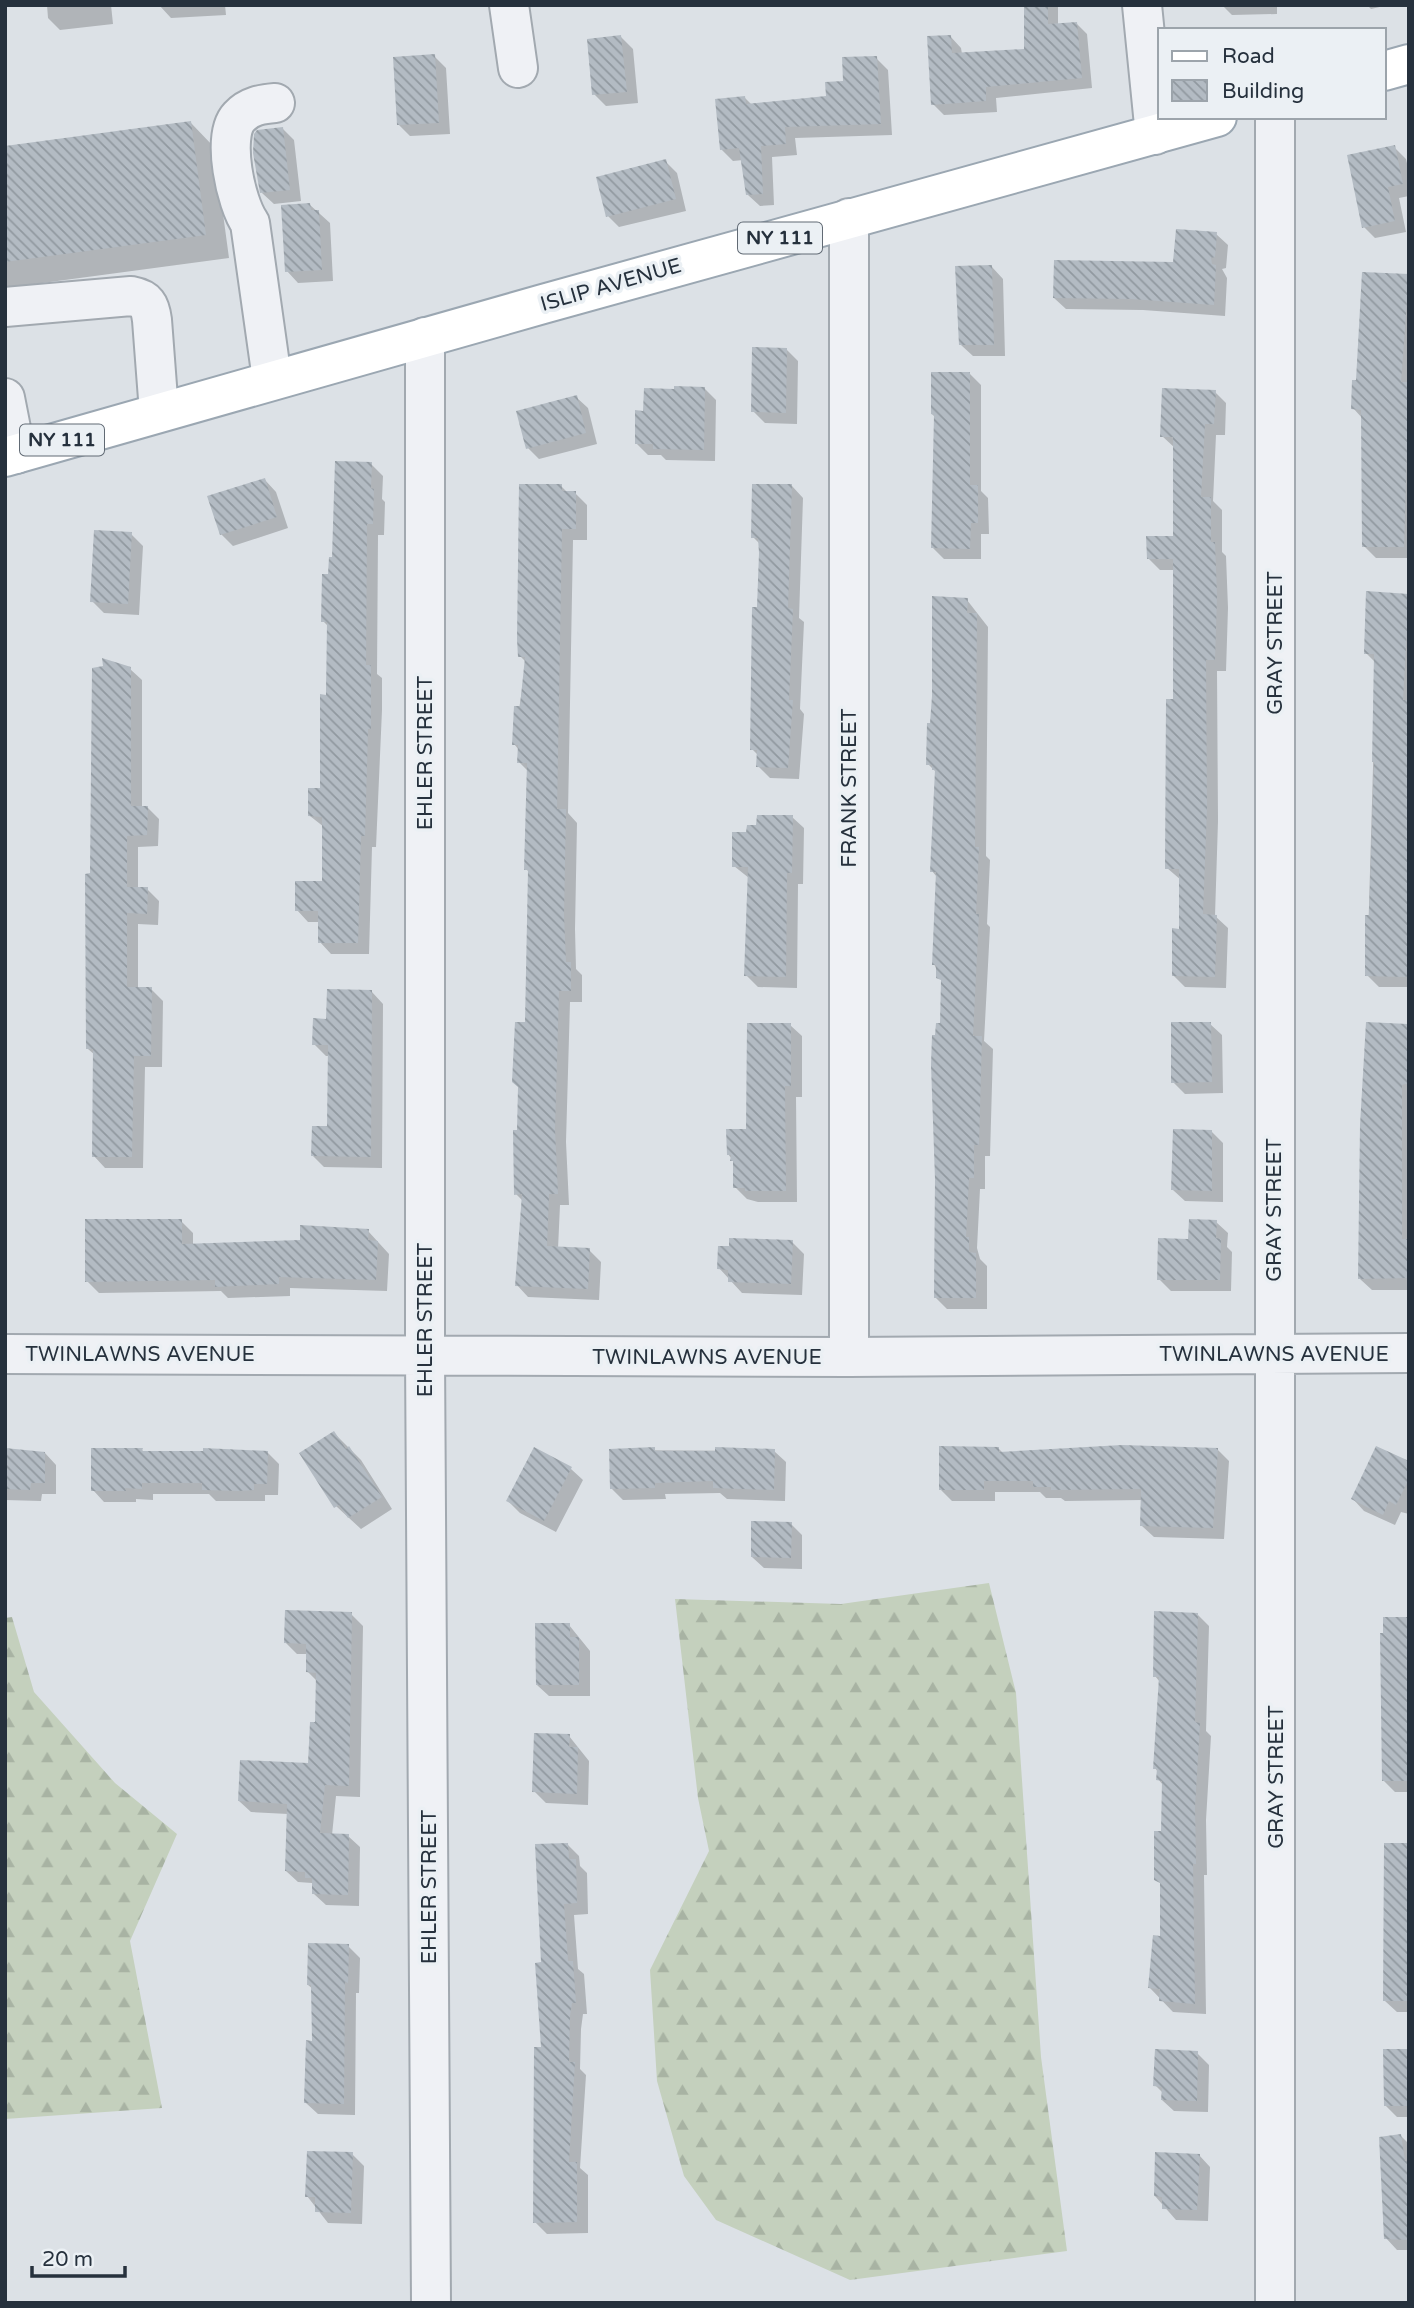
<svg xmlns="http://www.w3.org/2000/svg" width="1414" height="2308" font-family="'Varela Round',sans-serif">
  <style>
    .forest { fill: url(#forest-firs) }
    .shadow { fill: #0003 }
    .building { fill: url(#building-back-hatch) }
    .lines { fill: none; stroke-linecap: round; stroke-linejoin: round }
    .minor-casing { stroke: #a2a9b0; stroke-width: 42 }
    .major-casing { stroke: #9ba7b2; stroke-width: 42 }
    .minor { stroke: #eff1f5; stroke-width: 38 }
    .major { stroke: #fff; stroke-width: 38 }
    .labels { text-anchor: middle; dominant-baseline: central; stroke-width: 7; stroke-linejoin: round; paint-order: stroke }
    .shield { fill: #ebf0f4; stroke: #616a74; stroke-width: 2 }
    .shield-label { font-size: 19px; font-weight: bold; fill: #26313d }
    .street-label { font-size: 21px; fill: #26313d; stroke: #ebf0f4 }
  </style>
  <defs>
    <pattern id="forest-firs" width="22" height="20" patternUnits="userSpaceOnUse" patternTransform="scale(1.75)"><rect width="22" height="20" fill="#c4d0bd"/><path d="M5 1l3.5 6h-7zM16 11l3.5 6h-7z" fill="#a8b3a3"/></pattern>
    <pattern id="building-back-hatch" width="6" height="6" patternUnits="userSpaceOnUse" patternTransform="scale(1.75)"><rect width="6" height="6" fill="#b3bbc3"/><path d="M-1 5l2 2M0 0l6 6M5-1l2 2" fill="none" stroke="#9199a0"/></pattern>
  </defs>
  <rect width="100%" height="100%" fill="#dce1e6"/>
  <path class="forest" d="M989 1583 1016 1693 1041 2057 1067 2251 850 2280 716 2220 684 2176 657 2081 650 1970 709 1851 698 1798 675 1599 841 1604Z
    M12 1617 34 1692 115 1783 177 1834 130 1941 162 2108 5 2119V1618Z"/>
  <path class="shadow" d="M47 5H111L113 24 60 30 48 18Z
    M225 5 226 15 171 18 159 5Z
    M1025 5H1058V25L1076 23 1087 34 1092 88 996 98 997 112 944 115 933 104 950 36 961 48 962 54 1026 50Z
    M1222 5H1277V14L1232 15Z
    M1367 5H1388L1371 9Z
    M621 37 633 49 638 103 606 106 594 94Z
    M434 56 446 68 450 134 410 136 398 124Z
    M876 58 888 70 892 135 795 138 797 155 772 157 774 205 760 206 748 195 743 160 733 161 721 149 744 97 752 105 827 98Z
    M191 123 214 147 229 258 5 288V148Z
    M282 128 294 140 301 201 274 204 262 193Z
    M1394 147 1406 159 1409 172V196L1399 198 1406 232 1375 238 1364 227Z
    M665 161 677 173 686 211 619 227 608 216Z
    M310 205 330 223 333 281 298 283 287 271Z
    M1216 234 1228 245 1226 268 1222 269 1227 278 1225 316 1143 310 1066 309 1054 298 1175 264Z
    M992 267 1003 279 1005 356H973L961 345 956 268Z
    M1409 276V558H1376L1364 546 1363 419 1353 408Z
    M786 349 798 361 797 424 765 423 753 411Z
    M970 374 981 385V491L988 498 989 534H981V559H944L933 548 935 417 932 414Z
    M705 389 716 400 715 461 666 460 661 455H648L636 443Z
    M1215 392 1226 403 1225 435H1216L1213 501 1222 510V552L1226 556 1228 608 1226 671H1217L1218 821 1215 916 1228 928 1226 988 1185 987 1173 975 1181 931V880L1167 868 1175 700V570H1160L1148 558 1175 537V448L1162 436Z
    M576 397 588 408 597 444 539 459 528 448Z
    M371 464 383 476 382 499 385 502 384 535H378L377 674 382 678V710L376 847H372L369 954H331L320 942V922H308L297 910 324 883V827L310 816 322 789 329 627 323 621 330 576Z
    M265 480 276 492 288 528 233 546 221 534Z
    M561 486 568 493H575L587 505V540H573L568 813 577 823 575 929 576 969 582 975V1002H570L566 1142 569 1205H560L558 1249 589 1250 601 1262 599 1300 528 1297 517 1285 523 1201 516 1194 519 1087 527 1024 530 873 526 869 529 772 519 762V750L514 744 526 662 520 656Z
    M792 486 803 498 799 618 804 622 800 709 804 714 799 779 770 778 758 766 759 756 752 749 760 544 753 537Z
    M131 534 143 546 139 615 104 613 92 601Z
    M1409 596V987H1379L1367 975 1376 663 1366 653Z
    M967 600 988 627 986 856 990 860 987 924 990 927 984 1041 993 1049 990 1156H985V1189H980L977 1248 980 1259 987 1266V1309H947L935 1297 937 1036 942 1024V982L934 964 937 877 932 871 937 773 928 764 932 725Z
    M130 669 142 680V807L148 808 159 819 158 846 138 847V889H147L159 901 158 925 138 924V989H151L163 1001 162 1067H145L143 1168H105L94 1156 95 1055 88 1049 92 875Z
    M792 817 804 828 803 884H798L797 988 758 987 746 975 749 878 734 866 748 833Z
    M372 992 383 1004 382 1168 324 1167 313 1156 328 1128 330 1056H326L314 1044 328 1020Z
    M1210 1024 1222 1035 1223 1093 1185 1094 1173 1082Z
    M790 1025 802 1036V1097H796L797 1202H758L747 1199 735 1187V1163L728 1154 748 1130Z
    M1407 1025 1409 1290H1372L1360 1279Z
    M1211 1131 1223 1143V1202L1185 1201 1173 1190Z
    M181 1221 193 1233V1245L302 1242 368 1231 389 1254 387 1291 290 1288V1296L228 1298 221 1291 99 1293 87 1281Z
    M1216 1222 1228 1233 1227 1247 1232 1252 1231 1291H1171L1159 1279 1190 1241Z
    M792 1242 804 1254 802 1295 742 1293 719 1268 731 1248Z
    M334 1433 361 1460 392 1509 361 1529 336 1506Z
    M998 1448 1003 1453 1217 1449 1229 1461 1224 1539 1154 1537 1142 1526 1143 1500 1065 1501 1061 1498H1046L1040 1492H995V1501H952L941 1490Z
    M535 1449 571 1469 583 1480 556 1532 520 1513 508 1501Z
    M5 1450 45 1453 56 1465V1494H42L41 1501 5 1500Z
    M142 1450 145 1453 267 1452 279 1464 278 1495H265V1501H216L209 1494H153V1500L136 1499V1502H104L93 1490Z
    M610 1450 774 1451 786 1462 785 1501 727 1499 720 1493 665 1494 666 1499 623 1500 612 1489Z
    M1409 1463V1514L1401 1512 1395 1525 1364 1511 1353 1499Z
    M791 1524 802 1535V1569L764 1568 752 1557Z
    M351 1614 363 1626 360 1797 336 1796 332 1835 348 1836 360 1847 359 1906 326 1905 314 1894 312 1883 298 1882 286 1871 288 1814 251 1812 239 1801 309 1765 316 1724 317 1681 308 1672V1654H297L285 1642Z
    M1198 1615 1209 1626 1206 1731 1211 1736 1206 1820 1207 1875H1204L1206 2014 1173 2012 1150 1988 1162 1938 1163 1785 1158 1779V1772L1155 1768 1160 1682 1155 1676Z
    M1409 1618V1792H1395L1383 1780Z
    M569 1625 590 1651V1696H549L537 1685Z
    M569 1736 589 1761 588 1805 546 1803 534 1791Z
    M1409 1844V2012H1397L1385 2001Z
    M568 1845 579 1856 580 1866 587 1873 588 1914 574 1915 578 1969 584 1974 587 2014H583L581 2029 580 2069 586 2075 580 2168 588 2175V2233L547 2234 535 2222 543 2049 542 1964Z
    M348 1946 360 1958 359 1993H356L355 2115 318 2114 306 2103 313 2042V1989L308 1985Z
    M1409 2051V2117H1397L1385 2105Z
    M1197 2053 1209 2065 1208 2112 1174 2111 1162 2100 1163 2093 1155 2085Z
    M1401 2136 1409 2144V2250H1397L1386 2238Z
    M352 2154 364 2166 362 2224 328 2223 307 2196Z
    M1199 2155 1210 2167 1208 2221 1176 2220 1155 2196Z"/>
  <path class="building" d="M1024 5H1048V24L1077 22 1082 78 986 87V101L931 105 927 36 951 35 952 53 1024 49Z
    M621 35 627 92 592 95 587 39Z
    M435 54 439 123 397 125 393 57Z
    M877 56 881 124 785 127 786 144 761 146 763 194 746 195 739 148 720 150 715 99 745 96 746 104 826 96 825 82 843 81 842 57Z
    M191 121 206 235 5 262V146Z
    M283 127 290 190 260 193 253 153 254 134 257 130Z
    M1395 145 1403 184 1388 187 1395 221 1362 228 1347 155Z
    M666 159 676 199 606 217 596 177Z
    M310 203 311 210H319L322 270 285 272 281 205Z
    M1176 229 1217 232 1215 257 1211 258 1212 264 1216 265 1214 305 1131 299 1053 298 1054 260 1173 262Z
    M992 265 994 345H959L955 266Z
    M1362 272 1409 274 1401 382H1409L1404 547H1362L1361 410 1351 409 1352 380H1356Z
    M752 347 787 348 786 413 751 412Z
    M931 372H970V485H978V523H971L970 549 931 548 934 415 931 414Z
    M674 386 705 387 704 450 653 449V444H635V410L643 411 644 388 674 389Z
    M1162 388 1216 390 1214 424H1205L1201 497H1211V542H1215L1217 596 1215 660H1206L1207 808 1203 914 1217 915 1215 977 1172 976V928L1179 929V869H1165L1166 699H1173V559H1147L1146 536H1173V437H1160Z
    M577 395 586 433 526 449 516 411Z
    M335 461 372 462 371 488 374 489 373 524H367L366 665H371V729H368L365 836H361L358 943H318V911H295V881H322V817L308 816V788H320V694L326 695 327 622H321L322 574H328L329 557H332Z
    M265 478 277 517 220 535 207 496Z
    M519 484H562V491H576V529H562L557 809H566L564 916 566 962H571V991H559L555 1129 558 1194H549L547 1246 590 1248 588 1289 515 1286 522 1194 514 1195 513 1130H517L518 1087 512 1082 515 1022H525L528 870H524L527 763H517L518 745H512L514 706H520L525 657H518L517 639Z
    M752 484H792L788 608 793 609 789 700H793L788 768 756 767 757 750H750L752 607H757L759 553 758 538H751Z
    M94 530 132 532 128 604 90 602Z
    M1366 591 1409 594 1403 700H1409V975L1406 977 1365 976V915H1369L1374 762H1372L1374 654H1364Z
    M932 596 968 598 967 613H977L975 847H979L976 914H979L973 1036H982L979 1145H974V1178H969L966 1237H969V1252L976 1253V1298H934L935 1179 931 1065 932 1035H935L936 1023H940L941 980 936 978V965H932L936 872H930L935 770H932V765H926L927 723H930L932 696Z
    M102 658 131 667V806H148L147 835 127 836V887H148L147 914 127 913V987H152L151 1056H134L132 1157H92L93 1049H86L85 874 90 873 92 668 103 666Z
    M757 815H793L792 873H787L786 977 744 976 748 867H732V832H746L747 825H756Z
    M327 989 372 990 371 1157 311 1156 312 1126H327L328 1045H312L313 1018 326 1019Z
    M1171 1022H1211L1212 1082 1171 1083Z
    M1366 1022 1408 1024 1409 1083 1402 1085V1239H1409V1278L1358 1279 1360 1125Z
    M747 1023H791V1086H785L786 1191H745V1188H733V1161H730L731 1155H727L726 1129H746Z
    M1173 1129 1212 1130V1191L1171 1190Z
    M85 1219H182V1244L300 1240V1225L369 1229 368 1240 378 1241 376 1280 279 1277V1284L215 1287V1280L85 1282Z
    M1189 1219 1217 1220 1216 1238 1221 1239 1220 1280H1157L1158 1238 1188 1239Z
    M729 1238 793 1240 791 1284 728 1282V1270L717 1269 718 1246H729Z
    M334 1431 346 1449 349 1446 382 1497 348 1518 339 1505 334 1508 299 1453Z
    M1122 1445 1218 1448 1213 1528 1140 1526 1141 1489 1051 1490V1487H1033V1481H984V1490H939V1446L999 1447V1452Z
    M1376 1446 1409 1461V1479L1396 1505 1389 1501 1383 1515 1351 1499Z
    M534 1447 572 1467 544 1521 506 1501Z
    M655 1447V1451H715V1447L775 1449 774 1490 713 1488V1481L655 1483V1488L610 1489 609 1449Z
    M5 1448 45 1452V1483H31L30 1490 5 1489Z
    M91 1448H143L142 1451H203V1448L268 1451 267 1484H254V1490L239 1491 202 1490V1483H142V1489L125 1488 126 1491H91Z
    M751 1521 792 1522 791 1558 751 1557Z
    M285 1610 352 1612 349 1786 325 1785 320 1833 349 1834 348 1895 312 1894V1878H305V1872L285 1871 287 1804 238 1801 240 1760 308 1763 310 1722H315L316 1673 306 1672V1644L284 1643Z
    M1154 1611 1198 1613 1195 1722 1200 1723 1195 1807 1196 1864H1193L1195 2004 1159 2001 1160 1989 1148 1988 1153 1935 1160 1936V1883L1154 1880V1831H1161L1162 1781 1156 1780 1157 1769H1153L1159 1677H1153Z
    M1383 1617H1409V1781H1382L1380 1633H1383Z
    M535 1623H570V1637H579V1685H536Z
    M534 1733 570 1734 569 1747H578L577 1794 532 1792Z
    M568 1843 569 1859H576L577 1903 564 1904 568 1961H573L576 2003H572L570 2016 569 2062H575L569 2162H577V2222L533 2223 534 2047H541L535 1963 541 1962 535 1844Z
    M1384 1843H1409V2001H1383Z
    M308 1943 349 1944 348 1983 345 1982 344 2104 304 2103 306 2040 312 2041 311 1985H307Z
    M1155 2049 1198 2051 1197 2101 1161 2100 1162 2087 1153 2086Z
    M1383 2049H1409V2106H1384Z
    M1401 2134 1405 2161H1409V2240L1384 2239 1379 2137Z
    M307 2151 353 2152 351 2213 315 2212V2197H305Z
    M1155 2152 1200 2154 1197 2210 1162 2209V2197L1154 2196Z"/>
  <g class="lines">
    <defs>
      <path id="minor" d="M509 5 518 68
        M1142 5 1155 135
        M849 218V1357
        M5 307 131 296C147 299 150 305 152 320L159 412
        M425 337V1355L431 2303
        M272 379 250 223C236 204 221 136 239 117 249 106 262 104 275 103
        M5 398 16 454
        M5 1354 849 1357 1409 1353
        M1275 2303V117"/>
      <path id="major" d="M1384 71 1409 64
        M5 457 543 304 1217 117"/>
    </defs>
    <use href="#minor" class="minor-casing"/>
    <use href="#major" class="major-casing"/>
    <use href="#minor" class="minor"/>
    <use href="#major" class="major"/>
  </g>
  <g class="labels">
    <g class="shield">
      <rect x="738" y="222.5" width="84" height="31" rx="5"/>
      <rect x="20" y="424.5" width="84" height="31" rx="5"/>
    </g>
    <g class="shield-label">
      <text x="780" y="238">NY 111</text>
      <text x="62" y="440">NY 111</text>
    </g>
    <g class="street-label">
      <text transform="translate(611 285) rotate(-16)">ISLIP AVENUE</text>
      <text transform="translate(1275 643) rotate(-90)">GRAY STREET</text>
      <text transform="translate(425 753) rotate(-90)">EHLER STREET</text>
      <text transform="translate(849 788) rotate(-90)">FRANK STREET</text>
      <text transform="translate(1274 1210) rotate(-90)">GRAY STREET</text>
      <text transform="translate(425 1320) rotate(-90)">EHLER STREET</text>
      <text x="140" y="1354">TWINLAWNS AVENUE</text>
      <text x="1274" y="1354">TWINLAWNS AVENUE</text>
      <text x="707" y="1357">TWINLAWNS AVENUE</text>
      <text transform="translate(1276 1777) rotate(-90)">GRAY STREET</text>
      <text transform="translate(429 1887) rotate(-90)">EHLER STREET</text>
    </g>
  </g>
  <rect width="1414" height="2308" fill="none" stroke="#26313d" stroke-width="14"/>
  <rect x="1158" y="28" width="228" height="91" fill="#ebf0f4" stroke="#9ca4ab" stroke-width="2"/>
  <rect x="1172" y="51" width="35" height="10" fill="#ffffff" stroke="#9ca4ab" stroke-width="2"/>
  <text x="1222" y="63" font-size="21" fill="#26313d">Road</text>
  <rect x="1172" y="80" width="35" height="21" fill="url(#building-back-hatch)" stroke="#9ca4ab" stroke-width="2"/>
  <text x="1222" y="98" font-size="21" fill="#26313d">Building</text>
  <path d="M32 2266v10h93v-10" fill="none" stroke="#26313d" stroke-width="3.5"/>
  <text x="42" y="2266" font-size="21" fill="#26313d" stroke="#ebf0f4" stroke-width="5" paint-order="stroke">20 m</text>
</svg>
